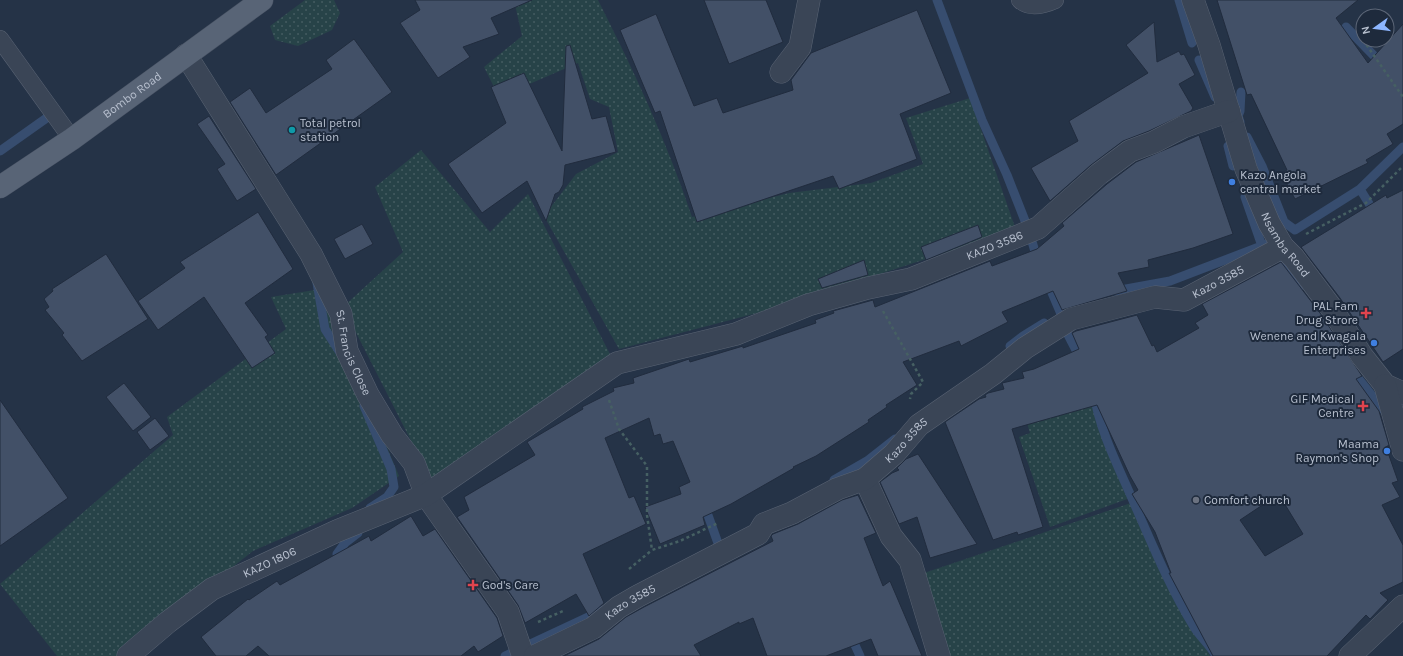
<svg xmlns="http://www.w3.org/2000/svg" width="1403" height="656" font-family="Karla,sans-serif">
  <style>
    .green { fill: url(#green-dots) }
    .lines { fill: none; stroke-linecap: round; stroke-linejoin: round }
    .stream { stroke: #374d6f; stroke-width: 9 }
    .building { fill: #425067; stroke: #212c3e; fill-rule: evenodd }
    .lane-casing { stroke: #596373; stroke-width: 18 }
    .street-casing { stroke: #596373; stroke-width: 23 }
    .primary-casing { stroke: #444e5f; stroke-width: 23 }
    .path { stroke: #466063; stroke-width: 2.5; stroke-dasharray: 3 3; stroke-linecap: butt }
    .lane { stroke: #3a4556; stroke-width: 17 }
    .street { stroke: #3a4556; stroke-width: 22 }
    .primary { stroke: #586476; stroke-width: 22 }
    .culture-dot { fill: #0f9aa8; stroke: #1e2a3c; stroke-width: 1.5 }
    .shop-dot { fill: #3f7fe0; stroke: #1e2a3c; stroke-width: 1.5 }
    .health-dot { fill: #e0444e; stroke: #1e2a3c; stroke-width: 1.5 }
    .worship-dot { fill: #6b7280; stroke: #1e2a3c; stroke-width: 1.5 }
    .labels { text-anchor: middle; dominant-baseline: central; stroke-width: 4; stroke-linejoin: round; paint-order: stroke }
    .street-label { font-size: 12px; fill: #b8c0cf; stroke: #1e2a3c }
    .poi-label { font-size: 12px; fill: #b8c0cf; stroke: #1e2a3c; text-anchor: start }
  </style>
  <defs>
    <pattern id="green-dots" width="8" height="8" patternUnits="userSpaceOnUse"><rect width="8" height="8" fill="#274348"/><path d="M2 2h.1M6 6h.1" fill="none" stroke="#445c61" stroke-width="1.8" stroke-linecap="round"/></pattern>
  </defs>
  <rect width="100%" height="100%" fill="#253347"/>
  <path class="green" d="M305 0H334L340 13 332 30 298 46 275 40 270 26Z
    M514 0H598C634 71 667 142 692 217L789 193 871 183 923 164 906 118 970 98 1016 230 765 311 619 349 544 216 576 174 618 152 609 107 590 99 578 63 499 97 484 67 522 36Z
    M421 150 490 232 528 194 611 356 432 482 343 307 403 252 375 187Z
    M321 289 399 476 352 508 253 551 120 656H57L0 584 173 435 167 417 286 329 271 297Z
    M1093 406 1130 498 1050 527 1019 437 1030 433 1027 423Z
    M1131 503 1210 656H948L924 573Z"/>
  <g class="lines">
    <path class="stream" d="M937 0 982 120 1007 175 1029 231 1038 262
      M1179 0 1192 43
      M1346 27 1382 64
      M1199 60 1215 97
      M1240 122 1238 116 1240 111 1241 92
      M1247 137 1262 166 1284 222 1295 230 1360 189 1403 147
      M1228 146 1233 166
      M0 151 48 117
      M1360 189 1376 215
      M1245 197 1262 246
      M1281 256 1299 287
      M1047 281 1061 314
      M317 283 325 329 341 354
      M1115 291 1170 281 1272 242 1273 244
      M1065 329 1081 360
      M1010 346 1023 336 1044 323
      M1350 368 1386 413
      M1094 394C1100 432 1119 468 1134 503 1152 544 1170 588 1194 627 1200 637 1210 645 1216 656
      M364 406 391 469 394 487 387 497 370 508
      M834 480 867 461 895 439
      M704 504 719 546
      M340 563 337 554 345 543 358 533 352 530
      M850 634 860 656
      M505 656 603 610"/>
  </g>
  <path class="building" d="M415 0H532L491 18 499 34 463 47 470 57 438 78 400 23 420 10Z
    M704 0H766L783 42 729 64Z
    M1217 0H1358L1336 18 1368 63 1403 24V124L1387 134 1393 144 1366 160 1368 163 1295 199 1281 173 1287 170 1251 94 1247 95Z
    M917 10 951 93 900 114 917 159 839 189 833 176 697 222 660 111 655 113 620 30 656 14 694 106 717 98 723 113 793 90 791 80 811 53Z
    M1154 22 1157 62 1179 51 1181 55 1184 54 1195 75 1179 84 1193 108 1191 111 1149 131 1123 141 1091 165 1050 201 1031 168 1078 141 1069 121 1148 73 1126 45Z
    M354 39 392 92 276 175 230 102 250 88 266 113 332 69 326 60Z
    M570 45 592 119 606 116 616 152 565 165 563 185 559 192 555 194 546 221 527 181 482 213 448 164 506 123 491 87 524 73 562 151 566 46Z
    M209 116 256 189 237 201 217 169 225 164 197 124Z
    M1199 135 1233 234 1193 248 1148 260 1149 267 1118 273 1127 291 1062 310 1053 291 1002 312 1008 322 961 346 959 341 903 362 917 385 886 405 887 407 868 420 869 422 816 456 793 467 794 468 731 504 703 517 705 525 660 544 645 507 681 494 679 487 690 482 673 441 663 444 660 434 654 436 649 418 605 438 629 498 634 496 646 524 583 554 604 603 589 616 576 594 525 623 518 605 457 517 469 510 464 497 535 455 527 442 583 409 582 407 614 391 613 388 634 383 633 378 689 359 690 362 743 346V348L816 323 815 320 834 313 833 311 873 300 875 307 990 261 992 266 1037 249 1064 226 1062 223 1107 184 1136 162Z
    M1403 190V349L1383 362 1340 298 1301 247 1386 195 1387 198Z
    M258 212 293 269 245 303 268 335 265 337 275 353 252 368 204 297 158 330 138 301 185 268 180 262Z
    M362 224 373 244 345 259 334 239Z
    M978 225 982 237 926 260 921 247Z
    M106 254 148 319 82 361 62 335 64 333 45 310 49 307 44 299 53 291 52 289Z
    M864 260 868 275 822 288 818 279Z
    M1281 262 1320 313 1362 376 1356 379 1379 411 1389 445 1386 447 1398 481 1392 483 1400 497 1382 505 1403 545V582L1380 593 1388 600 1370 619 1366 615 1327 656H1213L1169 573H1171L1155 532 1132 494 1138 490 1130 476 1097 405 1012 429 1043 527 1018 535 1017 532 993 540 945 422 979 399 986 397 985 395 988 393 1004 389 1002 383 1024 378 1022 372 1034 369 1079 349 1072 333 1076 331 1137 315 1152 346 1154 345 1157 352 1199 328 1195 323 1208 315 1202 304ZM1281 498 1303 534 1265 556 1240 520 1261 506Z
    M124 383 151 417 133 431 106 397Z
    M0 400 68 498 0 546Z
    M155 418 169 436 150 450 137 432Z
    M918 454 977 544 930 558 917 517 899 524 880 482 892 473 899 470 897 468 906 459Z
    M858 495 876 533 864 538 883 586 890 581 922 656H878L871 639 826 656H767L753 618 739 624V622L694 645 701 656H564L599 639 626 617 644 607 773 541 771 536 773 534 798 524 842 500Z
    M411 516 423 536 435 529 497 618 503 636 478 652 474 646 461 656H269L258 646 246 656H216L201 637 248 599 249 600 277 581 280 585 369 536 371 541Z"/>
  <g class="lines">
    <defs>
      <path id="lane" d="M1020 0C1030 9 1044 5 1055 0
        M0 39 72 139"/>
      <g id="street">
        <path id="s1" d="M1193 0 1209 45 1246 169 1269 223 1283 247 1294 258 1330 306 1362 356 1385 385 1403 393"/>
        <path id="s2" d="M186 55 311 254 341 314 347 351 368 395 392 435 414 463 426 495 508 612 523 656"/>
        <path d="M781 72 800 47 809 0"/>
        <path d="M1385 385 1403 450"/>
        <path d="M865 479 891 536 910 560 939 656"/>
        <path id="s3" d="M128 656 168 622 212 589 337 531 426 495 617 363 736 334 808 305 868 288 911 279 1038 228 1099 174 1130 151 1154 142 1183 127 1229 111"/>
        <path id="s4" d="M535 656 593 628 619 607 638 596 758 534 764 524 792 513 837 489 865 479 894 454 919 425 993 374 1025 348 1071 319 1155 297 1184 300 1283 247"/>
        <path d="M1350 656 1403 606"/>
      </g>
      <g id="primary">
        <path id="s5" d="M0 187 72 139 262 0"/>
      </g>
    </defs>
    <use href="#lane" class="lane-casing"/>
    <use href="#street" class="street-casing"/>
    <use href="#primary" class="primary-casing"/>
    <path class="path" d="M1358 29 1363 40
      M1363 40 1403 97
      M1306 234 1366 203 1403 166
      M883 311 923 382 911 394 910 399
      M609 400 619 429 647 466V515L652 550 680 541 718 523
      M629 569 652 550
      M538 622 563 611"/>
    <use href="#lane" class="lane"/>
    <use href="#street" class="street"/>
    <use href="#primary" class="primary"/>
  </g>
  <circle class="culture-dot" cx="292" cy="130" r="4"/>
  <g class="shop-dot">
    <circle cx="1232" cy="182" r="4"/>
    <circle cx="1374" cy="343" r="4"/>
    <circle cx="1387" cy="451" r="4"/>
  </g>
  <g class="health-dot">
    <path d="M1364 307h4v4h4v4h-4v4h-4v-4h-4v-4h4z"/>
    <path d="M1361 400h4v4h4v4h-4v4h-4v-4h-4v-4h4z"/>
    <path d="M471 579h4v4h4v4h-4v4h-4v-4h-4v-4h4z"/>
  </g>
  <circle class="worship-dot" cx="1196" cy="500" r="4"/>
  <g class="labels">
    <g class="street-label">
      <text stroke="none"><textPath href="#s5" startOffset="161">Bombo Road</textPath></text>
      <text stroke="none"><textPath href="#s1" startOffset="263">Nsamba Road</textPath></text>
      <text stroke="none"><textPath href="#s3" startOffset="970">KAZO 3586</textPath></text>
      <text stroke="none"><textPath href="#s4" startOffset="794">Kazo 3585</textPath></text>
      <text stroke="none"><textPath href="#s2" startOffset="343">St. Francis Close</textPath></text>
      <text stroke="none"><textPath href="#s4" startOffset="434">Kazo 3585</textPath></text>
      <text stroke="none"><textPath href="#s3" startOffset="171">KAZO 1806</textPath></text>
      <text stroke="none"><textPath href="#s4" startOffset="110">Kazo 3585</textPath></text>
    </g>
    <g class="poi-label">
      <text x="300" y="123">Total petrol<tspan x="300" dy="14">station</tspan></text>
      <text x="1240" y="175">Kazo Angola<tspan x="1240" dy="14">central market</tspan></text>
      <text x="1358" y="306" text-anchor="end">PAL Fam<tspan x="1358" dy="14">Drug Strore</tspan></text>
      <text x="1366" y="336" text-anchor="end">Wenene and Kwagala<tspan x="1366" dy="14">Enterprises</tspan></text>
      <text x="1354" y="399" text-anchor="end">GIF Medical<tspan x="1354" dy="14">Centre</tspan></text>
      <text x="1379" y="444" text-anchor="end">Maama<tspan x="1379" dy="14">Raymon's Shop</tspan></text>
      <text x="1204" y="500">Comfort church</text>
      <text x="482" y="585">God's Care</text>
    </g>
  </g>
  <g transform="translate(1375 28) rotate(256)"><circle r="19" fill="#1e2a3c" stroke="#5c6677"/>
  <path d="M0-3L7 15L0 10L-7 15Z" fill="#8db6ff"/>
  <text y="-6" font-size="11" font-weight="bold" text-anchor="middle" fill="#b8c0cf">N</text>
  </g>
</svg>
